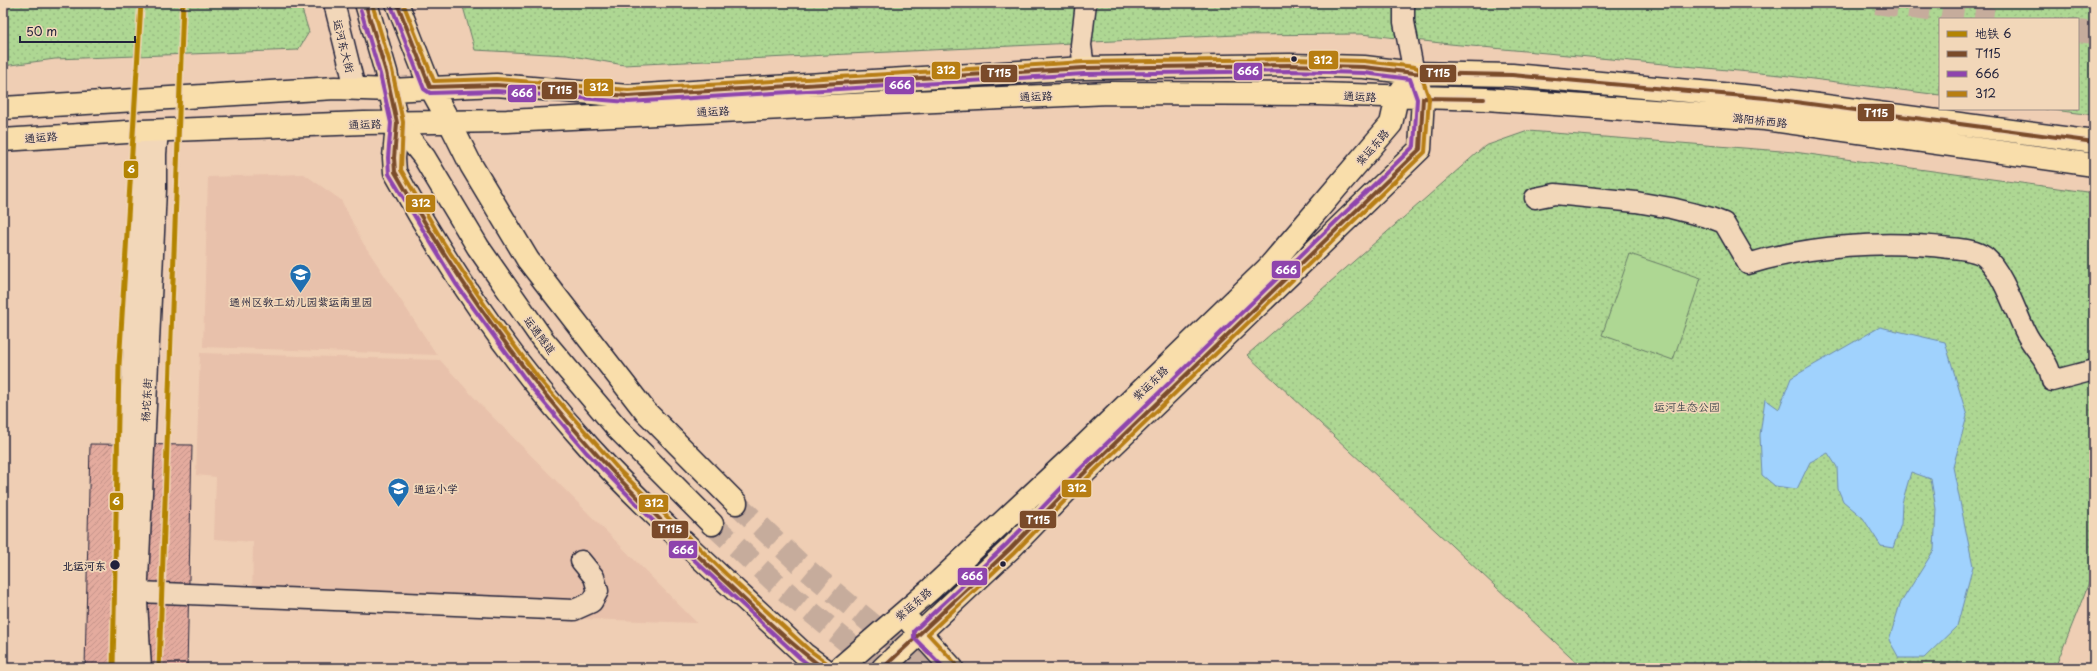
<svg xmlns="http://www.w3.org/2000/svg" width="2097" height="671" font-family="'Playpen Sans','LXGW WenKai TC',sans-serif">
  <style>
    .built { fill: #e8c1ab }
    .green { fill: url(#green-dots); stroke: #687c67 }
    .pitch { fill: #aed793; stroke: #687c67 }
    .water { fill: #a0d2fd; stroke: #6e8caf }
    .building { fill: url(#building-hatch); stroke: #22223b }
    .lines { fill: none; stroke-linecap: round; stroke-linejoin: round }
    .highway-tunnel { stroke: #c6ac9c; stroke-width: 22; stroke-dasharray: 22 11; stroke-linecap: butt }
    .minor-casing { stroke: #22223b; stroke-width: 23 }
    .major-casing { stroke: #22223b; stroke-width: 25 }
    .highway-casing { stroke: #22223b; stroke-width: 25 }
    .minor { stroke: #f2d7b9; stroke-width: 20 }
    .major { stroke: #f9deab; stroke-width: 22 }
    .highway { stroke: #f9deab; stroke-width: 22 }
    .bus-1-casing { stroke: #f2d7b9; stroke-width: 7 }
    .bus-2-casing { stroke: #f2d7b9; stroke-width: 7 }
    .bus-3-casing { stroke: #f2d7b9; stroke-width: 7 }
    .bus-1 { stroke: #7a4b2a; stroke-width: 4 }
    .bus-2 { stroke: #8e44ad; stroke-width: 4 }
    .bus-3 { stroke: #b77e12; stroke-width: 4 }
    .metro-1-casing { stroke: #f2d7b9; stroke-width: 8 }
    .metro-1 { stroke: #b38403; stroke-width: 5 }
    .bus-dot { fill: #22223b; stroke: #f2d7b9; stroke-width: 1.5 }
    .labels { text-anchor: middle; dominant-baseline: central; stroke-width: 3.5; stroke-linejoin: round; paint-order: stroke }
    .street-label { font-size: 11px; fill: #22223b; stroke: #f2d7b9 }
    .poi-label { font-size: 11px; fill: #22223b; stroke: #f2d7b9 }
    .park-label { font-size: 11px; fill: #3e464d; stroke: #f2d7b9 }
    .stop-label { font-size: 11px; font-weight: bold; fill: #22223b; stroke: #f2d7b9; text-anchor: end }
    .line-badge { stroke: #f2d7b9; stroke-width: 1.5 }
    .badge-label { font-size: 11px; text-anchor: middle; font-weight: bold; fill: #fff }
  </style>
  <defs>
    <pattern id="green-dots" width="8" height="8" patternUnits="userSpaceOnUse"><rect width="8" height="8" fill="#aed793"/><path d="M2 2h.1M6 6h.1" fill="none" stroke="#95b880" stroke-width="1.8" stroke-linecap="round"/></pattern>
    <pattern id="building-hatch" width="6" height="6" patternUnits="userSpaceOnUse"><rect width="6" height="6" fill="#e4ab9e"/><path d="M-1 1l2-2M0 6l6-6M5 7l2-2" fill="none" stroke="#c39389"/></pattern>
  </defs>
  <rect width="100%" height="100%" fill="#efceb4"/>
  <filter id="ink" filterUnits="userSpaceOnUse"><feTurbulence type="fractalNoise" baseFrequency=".025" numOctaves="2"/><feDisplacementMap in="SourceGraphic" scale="8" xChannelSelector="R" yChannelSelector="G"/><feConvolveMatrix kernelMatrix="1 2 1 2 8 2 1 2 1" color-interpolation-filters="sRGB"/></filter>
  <g filter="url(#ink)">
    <path class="built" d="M304 174 341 200 363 243 437 355 203 347 208 177Z
      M200 353 440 360 481 405 697 623 252 607 253 542 214 539 216 477 196 475Z"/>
    <path class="green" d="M3 3H300L309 32 298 50 55 59 3 66Z
      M462 3H2094V115L2045 109H2078V19H1940V95L1781 75 1450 44 1361 34 1236 35 624 65 567 55 475 50Z
      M1528 131 1794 152 2094 193V570L2055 668H1583L1247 355 1485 146Z"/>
    <path class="pitch" d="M1630 254 1701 278 1673 360 1602 335Z"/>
    <path class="water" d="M1880 327 1945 342 1967 416 1953 467 1973 566 1957 626 1924 658H1899L1889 640 1900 604 1934 550 1936 509 1931 479 1911 472 1902 503 1901 524 1893 548 1881 546 1863 518 1843 501 1838 489 1837 467 1828 453 1810 462 1797 489 1775 486 1762 475 1760 435 1765 399 1779 409 1791 378Z"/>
    <path class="building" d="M90 444 192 445 187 668H85Z"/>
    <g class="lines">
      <path class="highway-tunnel" d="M1876 3 1993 19
        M2078 31 2094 33
        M736 503 799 563 925 668
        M712 524 777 584 879 668"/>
      <defs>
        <path id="minor" d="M334 3 355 88
          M1404 3V22L1414 73
          M1084 68 1081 45 1086 3
          M1535 198 1555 194 1636 202 1671 208 1711 218 1724 223 1748 264C1810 245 1886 240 1950 248 1961 249 1976 250 1985 257 2002 271 2015 310 2025 331 2034 351 2049 358 2052 381L2094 370
          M138 592 574 610 592 602 598 591 594 577 581 561
          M121 668 142 131
          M141 668 137 602 156 189V154L158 131"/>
        <path id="major" d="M366 3 386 72 397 123 394 158 395 172C449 271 515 365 590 448 657 521 732 586 804 654L823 668
          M397 3 430 87 450 123
          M3 108 335 88 390 90 496 85 628 96 1084 68 1290 65 1364 67 1414 73 1512 75 1766 98 2094 142
          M3 140 142 131 364 123 507 121 1108 93 1317 94 1486 99 1765 119 2094 165
          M911 623 952 668
          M840 668 931 589 1085 445 1267 269 1391 124 1397 97 1405 85
          M883 668 1010 549 1077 480 1420 149 1423 98 1418 85"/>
        <path id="highway" d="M397 123 424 157 478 247 543 340 617 428 712 524
          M450 123 471 165 528 260 645 411 736 503"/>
      </defs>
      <use href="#minor" class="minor-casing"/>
      <use href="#major" class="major-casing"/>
      <use href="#highway" class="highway-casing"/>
      <use href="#minor" class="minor"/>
      <use href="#major" class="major"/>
      <use href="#highway" class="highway"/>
      <defs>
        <path id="bus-1" d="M397 3 430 87 496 85 628 96 1084 68 1290 65 1364 67 1414 73 1512 75 1766 98 2094 142
          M367 9 386 72 397 123 394 158 395 172C451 270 514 363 590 447 629 491 672 531 714 571 750 604 784 639 823 668
          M883 668 1010 549 1077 480 1420 149 1423 98 1484 99"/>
        <path id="bus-2" d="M391 5 424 89 430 93 496 91 628 102 1084 74 1290 71 1364 73 1410 79 1417 99 1414 146 1073 476 1006 545 914 631V638L944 668
          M361 11 380 74 391 123 388 158 389 174 456 284 531 387 586 452 664 532 800 658 813 668"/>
        <path id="bus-3" d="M403 3 434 81 496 79 628 90 1084 62 1290 59 1364 61 1415 67 1419 69 1429 98 1425 152 1081 484 1014 553 928 634 956 664
          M373 7 392 70 403 122 401 170 443 242 490 313 540 380 620 471 726 574 808 649 827 663"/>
      </defs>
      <use href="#bus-1" class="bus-1-casing"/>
      <use href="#bus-2" class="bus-2-casing"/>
      <use href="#bus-3" class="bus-3-casing"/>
      <use href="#bus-1" class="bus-1"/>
      <use href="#bus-2" class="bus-2"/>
      <use href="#bus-3" class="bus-3"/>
      <defs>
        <path id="metro-1" d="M113 668 119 365 141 3
          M159 668 183 3"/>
      </defs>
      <use href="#metro-1" class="metro-1-casing"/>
      <use href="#metro-1" class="metro-1"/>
    </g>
  </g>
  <defs>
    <symbol id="school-pin" viewBox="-11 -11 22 30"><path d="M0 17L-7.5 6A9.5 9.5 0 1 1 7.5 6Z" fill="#1f6fb2" stroke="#f2d7b9"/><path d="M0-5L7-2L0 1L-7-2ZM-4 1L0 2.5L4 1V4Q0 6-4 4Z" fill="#fff"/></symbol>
  </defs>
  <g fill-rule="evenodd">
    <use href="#school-pin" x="288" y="262" width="25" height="34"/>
    <use href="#school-pin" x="386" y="476" width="25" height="34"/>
  </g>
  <g class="bus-dot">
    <circle cx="1294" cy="59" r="3.5"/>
    <circle cx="1003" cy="564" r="3.5"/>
    <circle cx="115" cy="565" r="5.5"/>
  </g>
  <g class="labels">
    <g class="street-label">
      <text transform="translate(344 46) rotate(76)">运河东大街</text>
      <text transform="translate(1036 96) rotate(-3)">通运路</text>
      <text transform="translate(1360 96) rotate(3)">通运路</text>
      <text transform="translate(713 111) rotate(-3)">通运路</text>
      <text transform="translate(1760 120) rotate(6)">潞阳桥西路</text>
      <text transform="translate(365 124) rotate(-2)">通运路</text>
      <text transform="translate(41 137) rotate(-4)">通运路</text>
      <text transform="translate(1372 147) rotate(-49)">紫运东路</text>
      <text transform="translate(540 335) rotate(53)">运通隧道</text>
      <text transform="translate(1150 383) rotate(-44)">紫运东路</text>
      <text transform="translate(146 400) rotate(-87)">杨坨东街</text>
      <text transform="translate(913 604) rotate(-41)">紫运东路</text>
    </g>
    <g class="poi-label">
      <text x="301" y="301">通州区教工幼儿园紫运南里园</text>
      <text x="414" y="488" text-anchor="start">通运小学</text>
    </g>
    <g class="park-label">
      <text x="1687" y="406">运河生态公园</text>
    </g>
    <g class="stop-label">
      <text x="106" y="565">北运河东</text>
    </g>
  </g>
  <g class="line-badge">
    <rect x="1308" y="50" width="31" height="20" rx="4" fill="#b77e12"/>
    <rect x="931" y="61" width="30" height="19" rx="4" fill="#b77e12"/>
    <rect x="1233" y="62" width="30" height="19" rx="4" fill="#8e44ad"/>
    <rect x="980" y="64" width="38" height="19" rx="4" fill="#7a4b2a"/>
    <rect x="1419" y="64" width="38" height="19" rx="4" fill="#7a4b2a"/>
    <rect x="884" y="76" width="31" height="19" rx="4" fill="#8e44ad"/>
    <rect x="583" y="78" width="31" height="19" rx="4" fill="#b77e12"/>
    <rect x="541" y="81" width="37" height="19" rx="4" fill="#7a4b2a"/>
    <rect x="507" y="84" width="30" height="19" rx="4" fill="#8e44ad"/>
    <rect x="1857" y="103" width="38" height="19" rx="4" fill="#7a4b2a"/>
    <rect x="123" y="160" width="16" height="19" rx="4" fill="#b38403"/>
    <rect x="405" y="194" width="31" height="19" rx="4" fill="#b77e12"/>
    <rect x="1271" y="260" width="30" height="19" rx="4" fill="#8e44ad"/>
    <rect x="1061" y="479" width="31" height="19" rx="4" fill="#b77e12"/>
    <rect x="109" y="492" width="15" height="19" rx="4" fill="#b38403"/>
    <rect x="638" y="494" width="31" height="19" rx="4" fill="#b77e12"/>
    <rect x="1019" y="510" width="38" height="19" rx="4" fill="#7a4b2a"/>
    <rect x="651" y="520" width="38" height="19" rx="4" fill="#7a4b2a"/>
    <rect x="668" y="540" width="30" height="19" rx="4" fill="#8e44ad"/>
    <rect x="957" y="567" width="31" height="19" rx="4" fill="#8e44ad"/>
  </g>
  <g class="badge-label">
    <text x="1323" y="64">312</text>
    <text x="946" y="74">312</text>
    <text x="1248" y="75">666</text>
    <text x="999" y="77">T115</text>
    <text x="1438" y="77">T115</text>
    <text x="900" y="89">666</text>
    <text x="599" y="91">312</text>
    <text x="560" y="94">T115</text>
    <text x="522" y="97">666</text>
    <text x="1876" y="117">T115</text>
    <text x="131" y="173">6</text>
    <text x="421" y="207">312</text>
    <text x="1286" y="274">666</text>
    <text x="1077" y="492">312</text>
    <text x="116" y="505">6</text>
    <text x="654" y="507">312</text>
    <text x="1038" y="524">T115</text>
    <text x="670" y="533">T115</text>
    <text x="683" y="554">666</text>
    <text x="972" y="580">666</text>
  </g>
  <rect width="2097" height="671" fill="none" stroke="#f2d7b9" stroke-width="16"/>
  <rect x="8" y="8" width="2081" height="655" fill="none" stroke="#22223b" stroke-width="1.5" filter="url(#ink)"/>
  <rect x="1939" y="18" width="140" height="92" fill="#f2d7b9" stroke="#9f8f87"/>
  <rect x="1947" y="31" width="20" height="6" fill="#b38403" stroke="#9f8f87"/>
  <text x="1975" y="38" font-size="12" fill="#22223b">地铁 6</text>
  <rect x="1947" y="51" width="20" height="6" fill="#7a4b2a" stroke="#9f8f87"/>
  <text x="1975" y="58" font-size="12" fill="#22223b">T115</text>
  <rect x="1947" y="71" width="20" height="6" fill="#8e44ad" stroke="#9f8f87"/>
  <text x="1975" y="78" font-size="12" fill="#22223b">666</text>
  <rect x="1947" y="91" width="20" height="6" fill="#b77e12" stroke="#9f8f87"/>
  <text x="1975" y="98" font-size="12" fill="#22223b">312</text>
  <path d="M20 36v6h115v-6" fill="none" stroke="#22223b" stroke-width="2"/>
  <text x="26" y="36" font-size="12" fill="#22223b" stroke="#f2d7b9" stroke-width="3" paint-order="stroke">50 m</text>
</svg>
